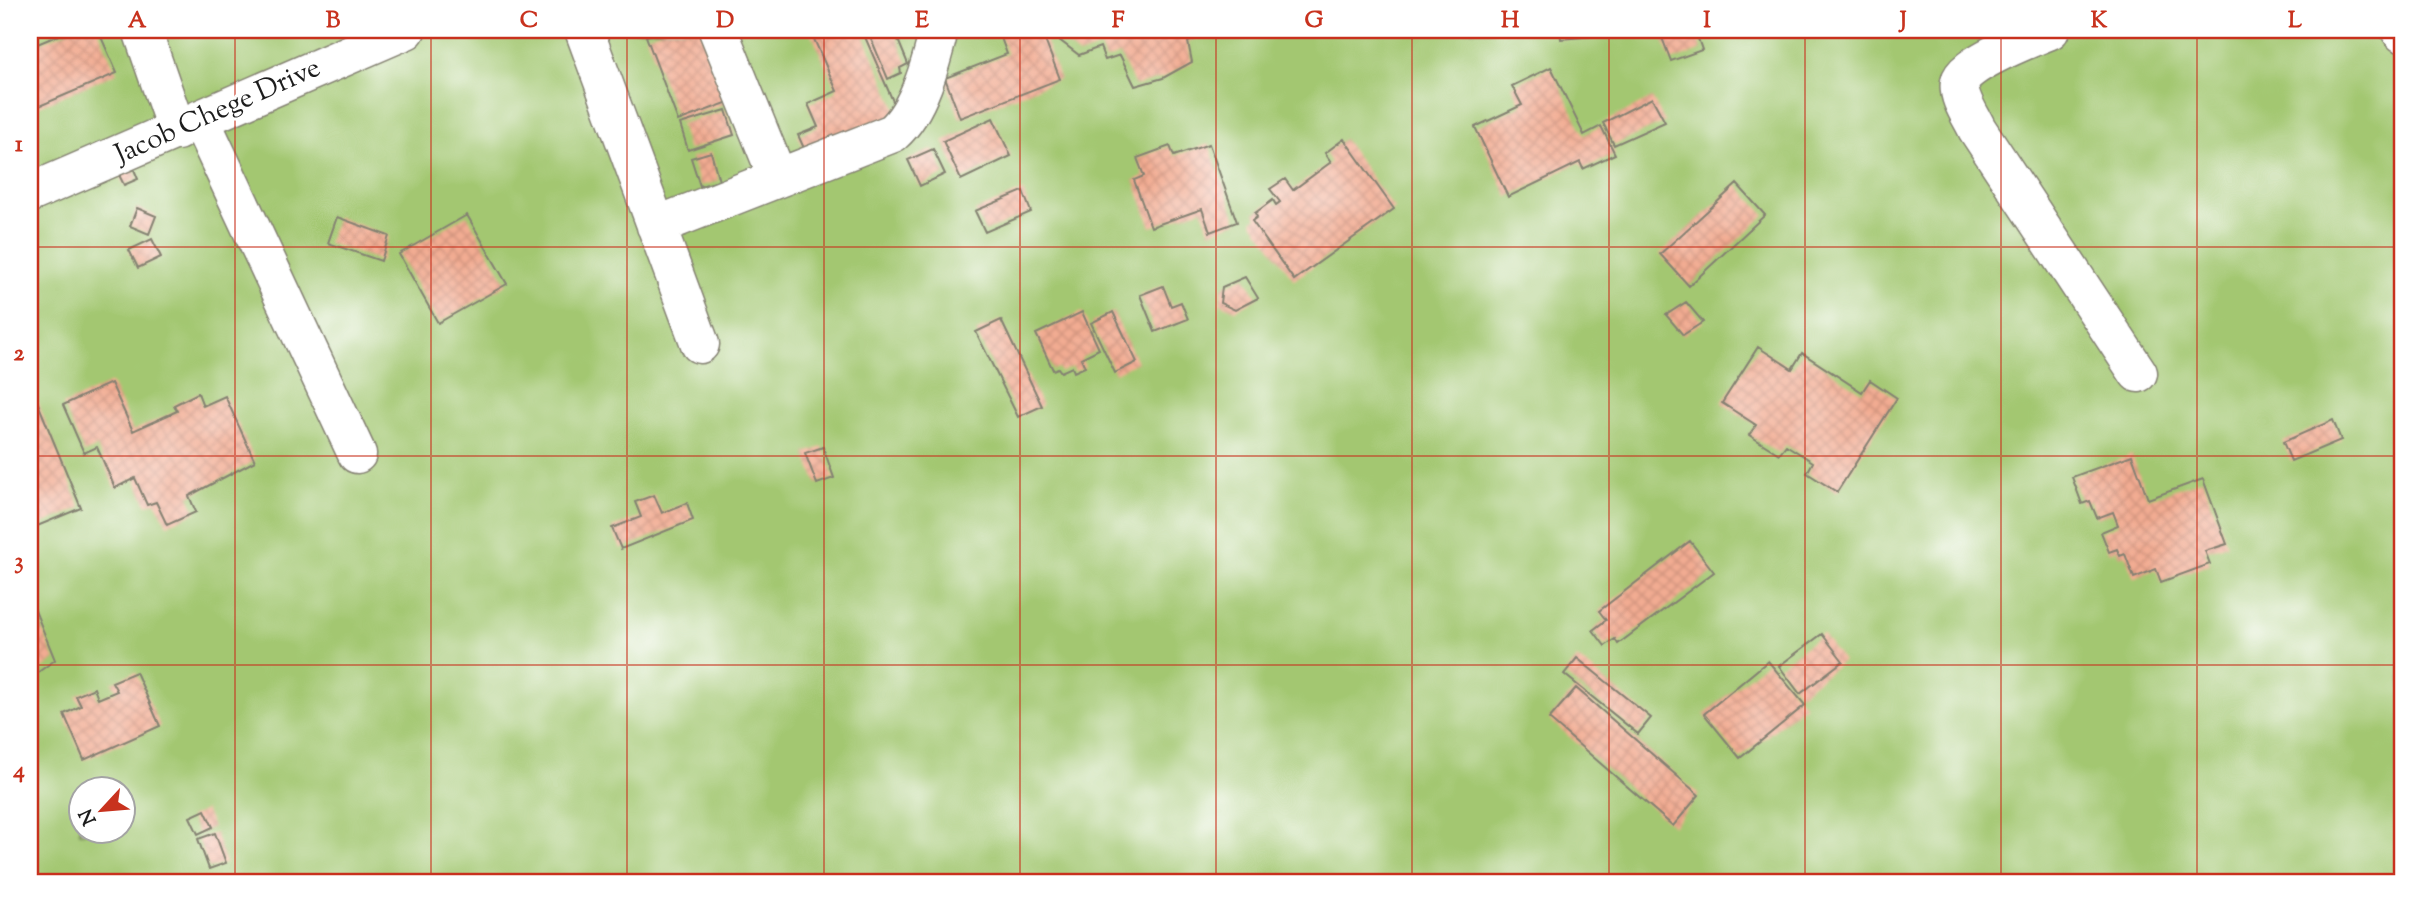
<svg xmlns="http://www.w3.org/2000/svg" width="2432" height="912" font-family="'Sorts Mill Goudy',serif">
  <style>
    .garden { fill: #a3c771; stroke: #607246; stroke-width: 2; fill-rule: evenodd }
    .building { fill: url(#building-cross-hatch) }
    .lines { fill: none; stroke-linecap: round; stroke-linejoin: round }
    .minor-casing { stroke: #848172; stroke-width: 41 }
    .minor { stroke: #fff; stroke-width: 38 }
    .grid { fill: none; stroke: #c8321e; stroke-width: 2; stroke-opacity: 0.55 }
    .labels { text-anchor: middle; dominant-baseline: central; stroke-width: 6; stroke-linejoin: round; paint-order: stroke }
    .street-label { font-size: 28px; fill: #1c1c1c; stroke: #fff }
    .neatline { fill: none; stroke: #c8321e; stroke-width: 2.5 }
    .grid-label { font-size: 23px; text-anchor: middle; font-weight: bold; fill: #c8321e }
  </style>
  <defs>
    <pattern id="building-cross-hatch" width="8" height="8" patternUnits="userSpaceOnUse" patternTransform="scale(1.75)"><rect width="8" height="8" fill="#f2ac92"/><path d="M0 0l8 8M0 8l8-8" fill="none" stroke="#cf937d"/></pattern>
  </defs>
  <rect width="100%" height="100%" fill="#fff"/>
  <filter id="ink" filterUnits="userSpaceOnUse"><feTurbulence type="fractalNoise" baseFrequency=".0143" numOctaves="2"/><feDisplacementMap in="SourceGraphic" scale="14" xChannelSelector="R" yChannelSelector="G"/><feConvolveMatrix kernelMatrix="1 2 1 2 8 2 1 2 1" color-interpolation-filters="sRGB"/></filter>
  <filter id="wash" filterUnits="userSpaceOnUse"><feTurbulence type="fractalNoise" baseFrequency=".00686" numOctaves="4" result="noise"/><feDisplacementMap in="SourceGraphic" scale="28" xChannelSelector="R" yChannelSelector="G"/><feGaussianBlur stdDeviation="1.57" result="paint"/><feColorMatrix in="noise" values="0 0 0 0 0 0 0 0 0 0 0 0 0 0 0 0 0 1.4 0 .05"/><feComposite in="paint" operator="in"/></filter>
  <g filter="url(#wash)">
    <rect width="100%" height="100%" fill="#ece6c8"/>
    <path class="garden" d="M30 30H2402V882H30ZM80 790H122V832H80Z"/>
    <g id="blocks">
      <path class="building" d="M71 30H98L117 73 30 110V47Z
        M664 30H702L729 102 678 121 646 36Z
        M810 30H862L899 115 807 155 798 135 818 127 808 104 837 91Z
        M885 30H894L908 64 900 68 901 73 888 79 870 36Z
        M998 30H1041L1060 79 960 118 945 78 1007 54Z
        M1055 30H1208L1207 34 1188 42 1192 62 1163 78 1135 86 1120 55 1105 60 1100 47 1079 55 1054 36Z
        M1560 30H1593L1594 36 1561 39Z
        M1659 30H1695L1702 50 1671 61Z
        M1551 67 1584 135 1601 126 1615 154 1583 169 1580 162 1508 197 1475 127 1522 105 1512 86Z
        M1652 98 1665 122 1614 145 1603 123Z
        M726 110 734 135 688 150 680 124Z
        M993 118 1011 156 961 180 943 141Z
        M1344 139 1394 209 1294 280 1252 221 1257 217 1255 213 1273 200 1276 205 1280 202 1270 189 1285 179 1293 190 1331 162 1325 153Z
        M1209 144 1237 222 1210 232 1202 209 1151 227 1134 180 1144 176 1137 158 1170 146 1174 156Z
        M933 149 945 174 920 186 908 160Z
        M711 152 719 181 700 186 691 158Z
        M133 167 138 179 124 185 119 175Z
        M1737 184 1765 215 1689 286 1660 254Z
        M1023 191 1031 212 985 232 975 211Z
        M137 208 156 216 149 234 130 226Z
        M467 215 507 284 438 323 399 254Z
        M337 217 389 236 381 261 328 243Z
        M152 239 161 257 138 268 129 250Z
        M1245 277 1258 298 1235 310 1220 303 1222 287Z
        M1163 286 1171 306 1181 302 1188 319 1155 332 1140 295Z
        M1686 302 1703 322 1683 335 1666 315Z
        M1082 312 1099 349 1081 358 1085 367 1074 372 1072 367 1061 372 1058 368 1053 370 1036 334Z
        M1113 312 1137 362 1115 373 1091 323Z
        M1001 320 1042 406 1018 417 976 332Z
        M1758 347 1792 369 1802 353 1862 392 1870 380 1897 398 1837 492 1807 473 1813 462 1786 445 1779 454 1749 435 1756 425 1722 403Z
        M111 383 133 431 177 411 174 405 198 393 203 406 225 396 255 461 189 496 196 512 167 525 156 502 147 505 135 478 115 488 97 447 84 453 63 405Z
        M30 384 81 508 30 529Z
        M2333 420 2341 440 2291 461 2283 442Z
        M823 447 834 478 817 484 805 453Z
        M2132 455 2148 499 2203 479 2227 544 2205 551 2210 564 2161 582 2156 569 2134 578 2125 554 2120 556 2117 549 2109 552 2101 532 2118 525 2113 512 2097 518 2090 501 2082 504 2072 477Z
        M654 495 662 513 687 503 693 520 621 549 612 528 641 517 635 502Z
        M1690 541 1714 572 1618 644 1615 639 1605 646 1593 630 1606 620 1599 611Z
        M30 598 55 660 30 678Z
        M1822 634 1843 661 1800 694 1779 666Z
        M1577 658 1651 718 1638 734 1564 674Z
        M1768 661 1805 705 1740 758 1704 714Z
        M136 672 160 726 84 760 64 714 81 706 76 696 94 688 98 699 117 691 112 682Z
        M1576 688 1699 795 1673 826 1549 719Z
        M205 810 213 827 198 834 190 817Z
        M215 833 226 863 209 869 198 839Z"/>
    </g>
  </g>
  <g filter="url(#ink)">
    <use href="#blocks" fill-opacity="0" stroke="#848172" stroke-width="2"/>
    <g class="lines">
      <defs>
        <path id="minor" d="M142 30 177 131
          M584 30 700 344
          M718 30 778 178
          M2050 30C2031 38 1963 64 1960 82 1957 97 1971 116 1977 129L2138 373
          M2400 30 2402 33
          M200 119 357 454
          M30 193 406 30
          M656 226 893 133C919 110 931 63 939 30"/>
      </defs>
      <use href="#minor" class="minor-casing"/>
      <use href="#minor" class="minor"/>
    </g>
  </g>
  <path class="grid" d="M235 30V882M431 30V882M627 30V882M824 30V882M1020 30V882M1216 30V882M1412 30V882M1609 30V882M1805 30V882M2001 30V882M2197 30V882M30 247H2402M30 456H2402M30 665H2402"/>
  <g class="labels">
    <g class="street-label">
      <text transform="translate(218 112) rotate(-24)">Jacob Chege Drive</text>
    </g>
  </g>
  <rect width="2432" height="912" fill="none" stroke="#fff" stroke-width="77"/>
  <g transform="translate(102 810) rotate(244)"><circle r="33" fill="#ffffff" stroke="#a4a4a4" stroke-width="2"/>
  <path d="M0-5L12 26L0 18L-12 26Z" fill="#c8321e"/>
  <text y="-10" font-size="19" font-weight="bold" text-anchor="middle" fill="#1c1c1c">N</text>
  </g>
  <rect x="38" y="38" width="2356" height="836" class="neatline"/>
  <g class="grid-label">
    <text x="137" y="27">A</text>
    <text x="333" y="27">B</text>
    <text x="529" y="27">C</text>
    <text x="725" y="27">D</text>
    <text x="922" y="27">E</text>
    <text x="1118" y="27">F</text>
    <text x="1314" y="27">G</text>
    <text x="1510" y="27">H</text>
    <text x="1707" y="27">I</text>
    <text x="1903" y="27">J</text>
    <text x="2099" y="27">K</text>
    <text x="2295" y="27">L</text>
    <text x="19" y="151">1</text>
    <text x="19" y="360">2</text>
    <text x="19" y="568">3</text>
    <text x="19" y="777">4</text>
  </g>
</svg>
